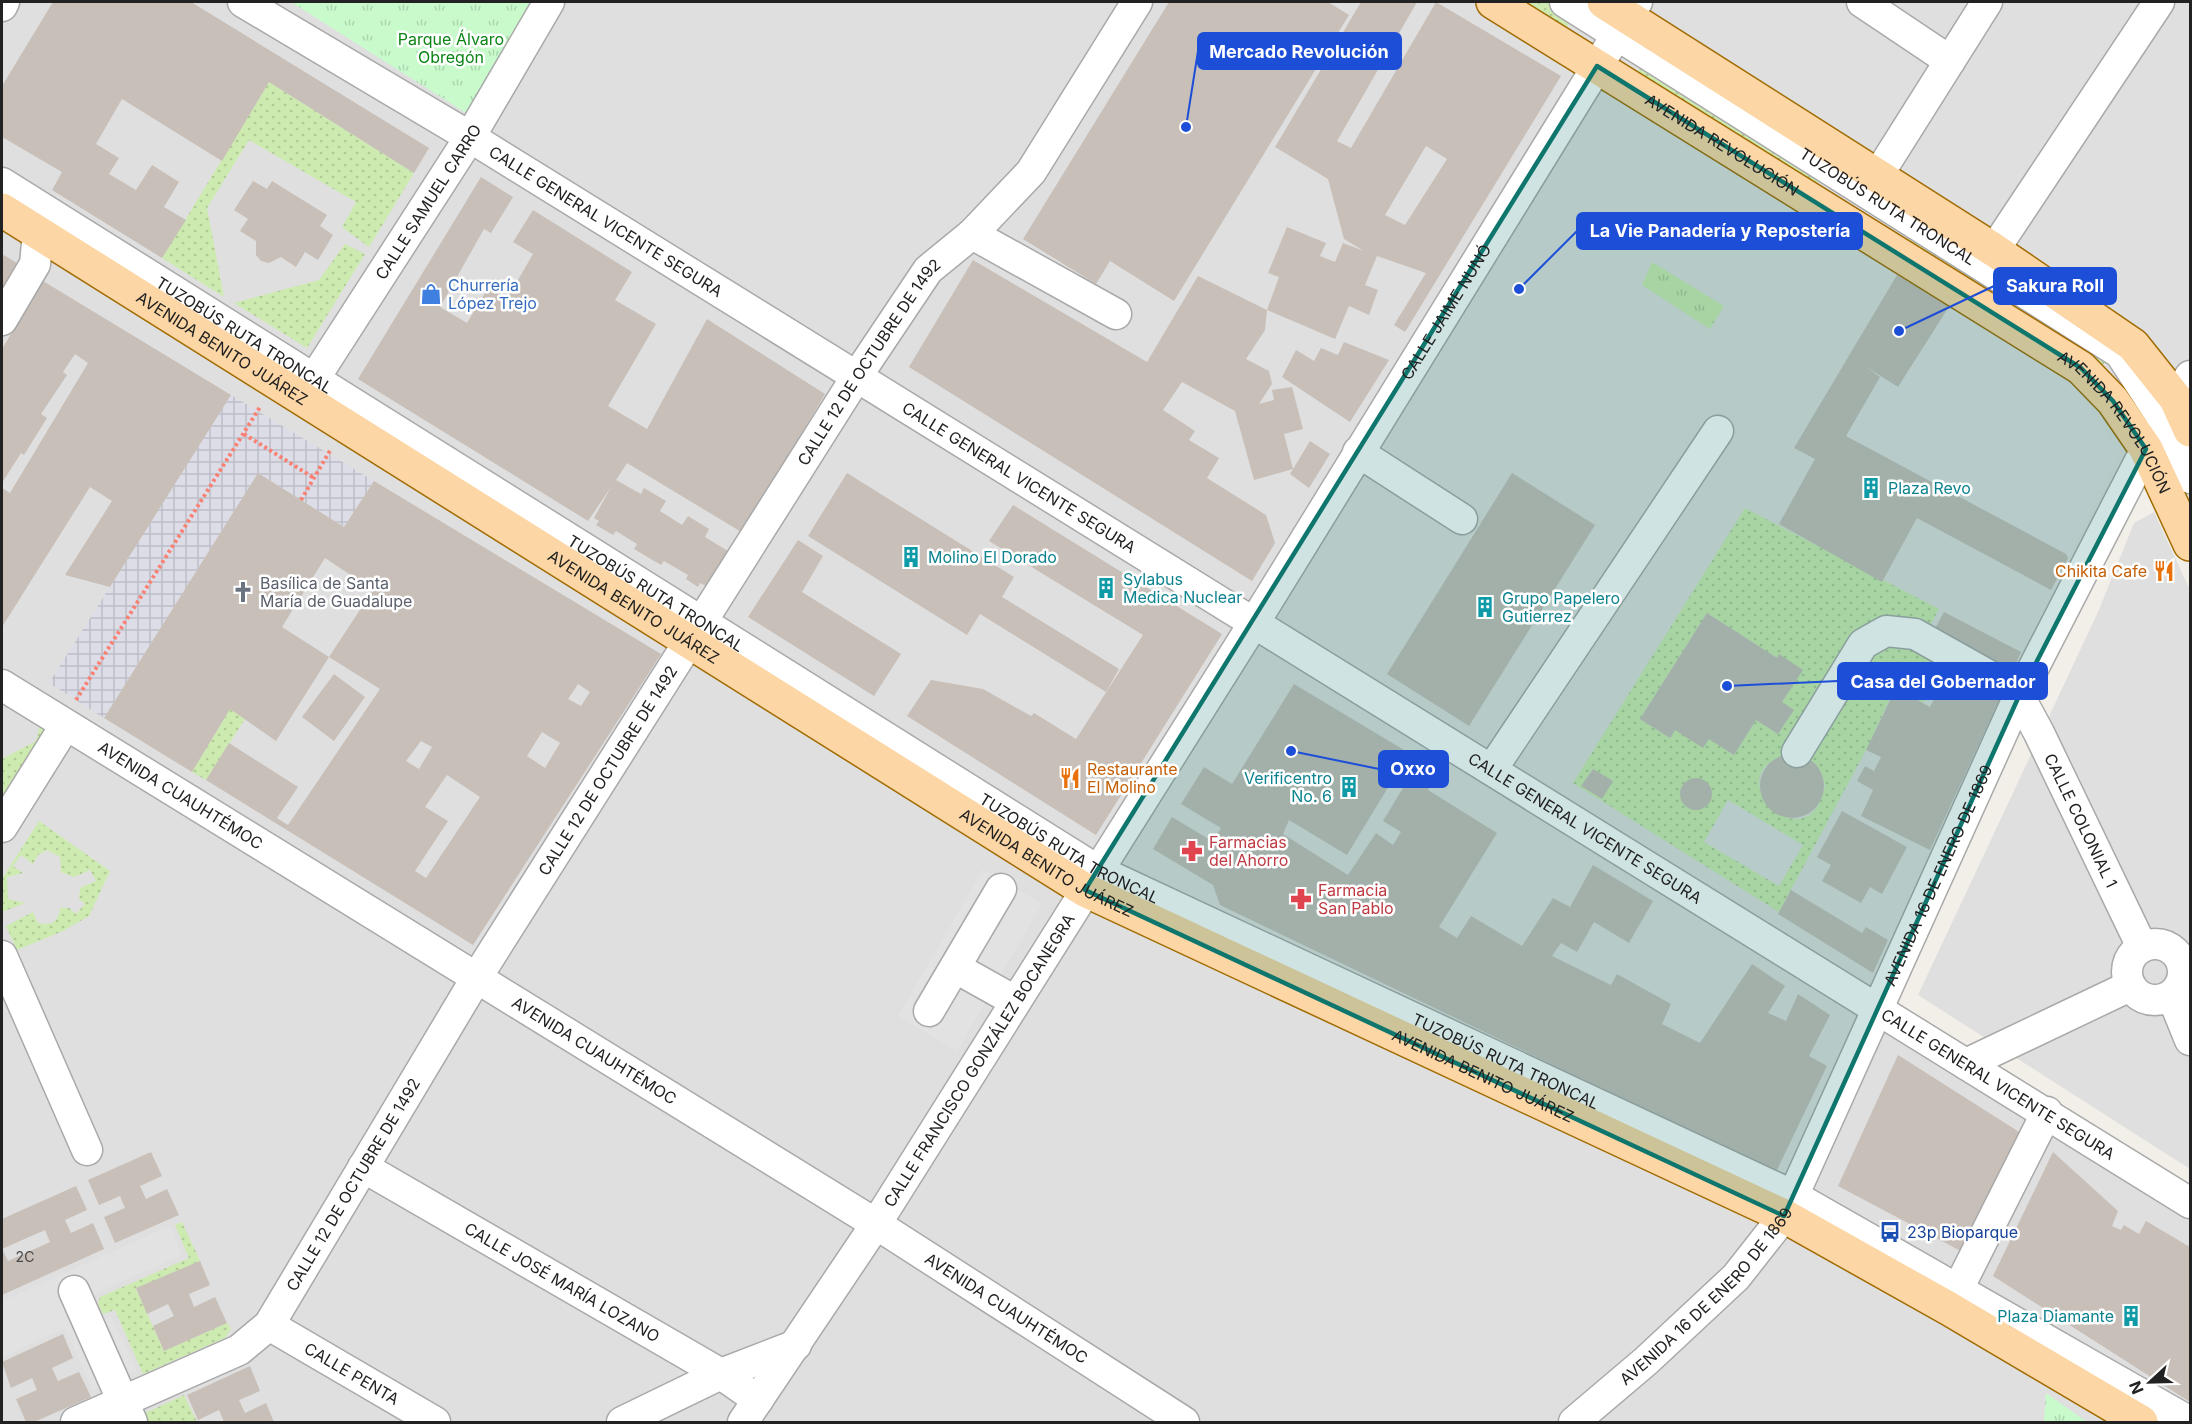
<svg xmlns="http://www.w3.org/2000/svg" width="2192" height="1424" font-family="Inter,sans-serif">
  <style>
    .residential { fill: #e0dfdf }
    .grass { fill: url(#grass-tufts) }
    .park { fill: url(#park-tufts) }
    .garden { fill: url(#garden-dots); fill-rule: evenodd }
    .parking { fill: #e2e2e2 }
    .plaza { fill: url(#plaza-grid) }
    .building { fill: #c7bfb8; fill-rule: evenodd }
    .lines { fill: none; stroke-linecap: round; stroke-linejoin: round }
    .minor-casing { stroke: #a9a9a9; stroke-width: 33 }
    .major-casing { stroke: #a06b00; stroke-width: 36 }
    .path { stroke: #fa8072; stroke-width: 4; stroke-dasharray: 3 3; stroke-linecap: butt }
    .minor { stroke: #fff; stroke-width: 30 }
    .major { stroke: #fcd6a4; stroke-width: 33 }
    .marked { fill: #0f766e; fill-opacity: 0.2; stroke: #0f766e; stroke-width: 4.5; stroke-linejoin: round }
    .labels { text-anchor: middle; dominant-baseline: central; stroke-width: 5; stroke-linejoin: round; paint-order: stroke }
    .number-label { font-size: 14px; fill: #4b4948 }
    .park-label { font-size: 16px; fill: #0c8416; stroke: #fff }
    .street-label { font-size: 16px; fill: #222; stroke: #fff }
    .shop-label { font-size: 16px; fill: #366cbe; stroke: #fff; text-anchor: start }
    .culture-label { font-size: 16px; fill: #0d838f; stroke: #fff; text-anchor: start }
    .food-label { font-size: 16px; fill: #c56008; stroke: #fff; text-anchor: end }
    .worship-label { font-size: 16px; fill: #5b616d; stroke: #fff; text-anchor: start }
    .health-label { font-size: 16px; fill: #be3a42; stroke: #fff; text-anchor: start }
    .transit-label { font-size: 16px; fill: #164399; stroke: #fff; text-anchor: start }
    .leader { fill: none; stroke: #1d4ed8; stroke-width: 2 }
    .callout-dot { fill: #1d4ed8; stroke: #fff; stroke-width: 2 }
    .callout { fill: #1d4ed8; stroke: #1d4ed8; stroke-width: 2 }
    .callout-label { font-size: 18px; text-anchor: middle; font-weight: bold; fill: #fff }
  </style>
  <defs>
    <pattern id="grass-tufts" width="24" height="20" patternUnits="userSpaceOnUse" patternTransform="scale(1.5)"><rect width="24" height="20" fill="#cdebb0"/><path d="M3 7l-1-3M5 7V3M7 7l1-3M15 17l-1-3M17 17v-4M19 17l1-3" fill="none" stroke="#b0c997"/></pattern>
    <pattern id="park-tufts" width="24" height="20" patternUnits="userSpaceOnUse" patternTransform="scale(1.5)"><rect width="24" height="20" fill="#c8facc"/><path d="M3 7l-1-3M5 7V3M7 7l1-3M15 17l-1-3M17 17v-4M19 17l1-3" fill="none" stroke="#acd6af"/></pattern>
    <pattern id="garden-dots" width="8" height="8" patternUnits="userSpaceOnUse" patternTransform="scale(1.5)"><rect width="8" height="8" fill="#cdebb0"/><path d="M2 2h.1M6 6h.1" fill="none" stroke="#b0c997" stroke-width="1.8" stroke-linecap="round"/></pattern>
    <pattern id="plaza-grid" width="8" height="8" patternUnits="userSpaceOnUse" patternTransform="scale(1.5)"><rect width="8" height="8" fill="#dddde8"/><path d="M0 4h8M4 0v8" fill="none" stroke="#bdbdc7"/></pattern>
  </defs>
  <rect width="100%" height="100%" fill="#f2efe9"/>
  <path class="residential" d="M2 2H235L2190 1201V1422L2122 1402 2160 1422H2Z
    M250 2H1540L2099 354 2159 423 1880 999Z
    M1543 2H2190V503L2160 422 2100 353Z
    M2154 512 2190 590V1169L1918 995 2098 612 2134 523Z"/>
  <path class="grass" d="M1652 262 1724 306 1710 329 1642 285Z"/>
  <path class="park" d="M291 2H531L466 113Z
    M2046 1393 2087 1422H2044Z"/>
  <path class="garden" d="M1519 2H1562L1576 11 1565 30Z
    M1647 57 1825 170 1814 187 1637 73Z
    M269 82 414 173 369 247 342 227 356 202 249 140 207 208 224 297 162 258Z
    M1912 229 2116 355 2101 366 1903 244Z
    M345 244 365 254 307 348 234 303 319 280Z
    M1745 508 1939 609 1928 629 1869 653 1902 641 1945 660 1923 703 1895 688 1866 750 1779 912 1573 783ZM1707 613 1777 658 1779 655 1802 670 1782 702 1794 710 1778 734 1756 720 1734 755 1709 739 1675 730 1670 738 1640 719ZM1789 754C1810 758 1821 763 1825 786 1809 868 1711 774 1789 754ZM1592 769 1613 781 1602 798 1582 786ZM1700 779 1708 784 1711 798 1701 809H1690L1682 802 1681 791 1690 780Z
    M230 709 245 719 206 780 192 772Z
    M40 725 56 735 2 804V759L36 741Z
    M39 821 110 871 89 916 63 931 17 950 6 926 33 912 38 923C51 926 59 922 60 908H69L76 914 85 904 79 899 80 888 96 881 90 870 74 877 61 872 60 857 47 850 38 855 33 864 21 855 13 866 23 873 7 877 8 899 25 903 2 912V879Z
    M182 1222 200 1261 136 1289 164 1351 227 1323 231 1329 225 1338 143 1374 115 1310 103 1314 98 1304 100 1297 189 1258 175 1225Z
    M184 1395 197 1422H144L141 1415Z"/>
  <path class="parking" d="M1950 305 2048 364 2081 394 2119 455 2068 558 2066 554 1846 436 1880 377 1898 387Z
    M1728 800 1803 845 1779 886 1704 842Z
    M983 869 1042 904 957 1051 898 1016Z
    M170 1226 182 1255 95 1293 91 1303 99 1321 111 1316 137 1371 93 1391 65 1328 2 1357V1301Z"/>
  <path class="plaza" d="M231 395 374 481 344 527 258 473 104 718 49 683Z"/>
  <path class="building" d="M53 2H191L429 148 414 173 269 82 222 161 122 99 96 144 119 158 109 174 136 190 152 165 179 182 164 207 186 220 162 258 52 190 62 172 2 137V86Z
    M1169 2H1328L1349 15 1174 301 1110 261 1096 284 1023 239Z
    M1361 2H1417L1337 141 1351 148 1436 2 1561 76 1405 332 1394 325 1426 273 1377 256 1365 285 1378 290 1369 315 1349 306 1335 339 1267 310 1279 277 1268 273 1287 227 1326 243 1320 256 1335 262 1343 243 1364 251 1344 239 1328 179 1275 147ZM1426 146 1447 159 1405 225 1385 215Z
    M481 177 513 197 491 233 484 229 440 307 467 323 488 288 507 299 533 254 513 242 533 210 632 272 615 300 656 324 608 406 647 429 707 319 825 394 743 533 627 463 616 480 641 494 644 488 666 501 660 511 682 525 688 516 709 529 705 537 728 551 720 564 717 576 714 574 706 586 700 583 698 587 686 579 688 575 664 561 661 565 634 549 637 544 616 531 613 535 596 525 599 521 594 518 611 487 588 521 358 379Z
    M253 181 267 189 272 181 327 215 320 226 333 235 318 260 305 252 296 267 281 257 269 263 261 261 256 255V241L240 231 248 219 234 210Z
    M4 255 23 267 2 301V259Z
    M973 260 1147 362 1198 276 1267 310 1265 330 1246 359 1269 371 1272 384 1259 404 1274 400 1272 390 1292 387 1303 429 1284 434 1293 469 1254 480 1235 411 1182 382 1163 410 1195 431 1189 440 1219 458 1207 478 1266 515 1275 543 1252 581 909 367Z
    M1897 275 1950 305 1898 387 1865 366 1880 377 1846 436 2066 554 2068 558 2051 590 1917 518 1882 582 1779 524 1815 459 1794 448Z
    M43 281 231 395 110 587 65 575 112 501 90 487 2 627V488L10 493 88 363 75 354 63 372 67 375 41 414 47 418 24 455 21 453 2 483V349Z
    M1344 342 1389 360 1350 422 1282 377 1296 350 1314 361 1321 348 1338 355Z
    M1310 441 1330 454 1309 488 1290 474Z
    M258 473 344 527 374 481 661 654 473 945 206 780 229 743 298 787 277 818 288 825 380 689 329 657 276 741 230 709 192 772 104 718ZM325 558 373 590 329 657 282 627ZM578 684 590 692 581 706 568 699ZM542 732 560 743 545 768 527 756ZM421 741 432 747 419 769 406 761ZM447 775 480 797 426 878 415 871 448 821 425 807Z
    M847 473 1014 577 1002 597 1119 669 1106 692 980 614 967 635 808 536Z
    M1512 473 1595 525 1469 726 1387 674Z
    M1013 505 1222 634 1096 835 907 716 931 680 983 689 1031 716 1034 713 1076 739 1143 635 989 541Z
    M798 540 823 556 802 592 901 654 874 696 748 617Z
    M1944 612 2021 652 2014 668 2015 673 2010 677 1930 850 1861 816 1873 790 1857 781 1865 766 1874 771 1881 757 1866 750 1896 688 1930 707 1949 669 1932 634Z
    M1707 613 1777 658 1779 654 1803 670 1782 702 1794 710 1778 734 1756 720 1734 755 1709 739 1703 748 1675 730 1670 738 1640 719Z
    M334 674 365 697 334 741 302 717Z
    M1294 684 1409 753 1347 855 1289 820 1283 834 1348 875 1376 833 1393 845 1401 832 1383 821 1420 760 1439 772 1428 790 1497 833 1439 927 1457 938 1471 916 1522 946 1553 898 1570 907 1593 865 1653 901 1629 943 1594 922 1577 952 1561 943 1552 956 1611 985 1617 974 1671 1004 1662 1024 1700 1043 1752 964 1785 986 1768 1013 1786 1021 1798 994 1830 1015 1809 1056 1827 1066 1776 1172 1220 905 1213 885 1153 849 1172 817 1212 841 1221 828 1181 804 1204 767 1232 784Z
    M1760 786a32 32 0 1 1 64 0a32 32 0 1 1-64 0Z
    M1593 769 1613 781 1602 799 1581 786Z
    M1680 794a16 16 0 1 1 32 0a16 16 0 1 1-32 0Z
    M1842 811 1907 847 1882 894 1870 887 1861 903 1822 881 1831 865 1817 857Z
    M1791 890 1862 933 1866 927 1888 940 1873 973 1778 914Z
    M1898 1055 2027 1137 1972 1257 1838 1186Z
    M151 1152 162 1176 140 1186 146 1199 167 1189 179 1215 115 1243 104 1217 125 1208 120 1196 99 1205 88 1180Z
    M2053 1152 2118 1211 2112 1226 2121 1230 2124 1225 2139 1234 2146 1221 2190 1247V1402L1993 1276Z
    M76 1186 87 1210 65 1220 71 1233 93 1223 104 1249 2 1295V1219ZM45 1230 50 1242 8 1261 2 1249Z
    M200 1261 210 1285 189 1294 194 1307 215 1297 227 1323 164 1351 153 1326 174 1316 168 1304 147 1314 136 1288Z
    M63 1334 73 1358 52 1368 58 1381 79 1372 91 1397 34 1422H26L16 1399 37 1390 32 1378 11 1388 2 1362Z
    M250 1366 260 1391 239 1400 245 1413 266 1403 274 1422H224L219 1410 198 1420 187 1395Z"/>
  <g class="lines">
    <defs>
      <g id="minor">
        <path id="s1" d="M243 2 470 137 2190 1203"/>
        <path id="s2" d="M1565 2 2120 353 2163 419 2190 478"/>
        <path d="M1862 2 1950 61"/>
        <path d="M2 6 4 2"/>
        <path d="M1878 175 1987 2"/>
        <path id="s3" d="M2 183 1097 870 1794 1196 2190 1422"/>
        <path d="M972 234 1116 314"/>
        <path d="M1994 250 2159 2"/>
        <path d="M2 320 35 264 38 233"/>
        <path id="s4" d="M303 396 470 137 549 2"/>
        <path d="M1358 452 1462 519"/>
        <path id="s5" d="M2 685 876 1224 1184 1422"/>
        <path id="s6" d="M2008 686 2019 696 2039 733 2142 947"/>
        <path d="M1797 752 1863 644 1886 631 1915 634 1995 679"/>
        <path d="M1492 769 1718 431"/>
        <path d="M2 827 65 726"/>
        <circle cx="2155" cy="972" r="28"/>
        <path d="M2 956 87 1150"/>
        <path d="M956 968 1015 1001"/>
        <path d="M2172 996 2190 1040"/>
        <path d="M929 1011 1001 889"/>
        <path d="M1966 1064 2130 986"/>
        <path id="s7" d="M363 1167 721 1374 758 1400"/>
        <path d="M74 1291 132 1422"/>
        <path d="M1950 1305 2047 1112"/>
        <path id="s8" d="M269 1325 435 1422"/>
        <path id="s9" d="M76 1422 239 1350 269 1325 477 977 857 376 928 270 972 234 1031 172 1137 2"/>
        <path d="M622 1422 721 1374 796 1345"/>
        <path id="s10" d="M743 1422 876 1224 1254 623 1637 2"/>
        <path id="s11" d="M1574 1422 1646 1361 1736 1277 1784 1216 2019 696 2146 449 2190 376"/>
      </g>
      <g id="major">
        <path id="s12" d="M1493 2 2081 368 2113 401 2146 449 2190 544"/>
        <path d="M1604 2 1994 250 2133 345 2176 399 2190 430"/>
        <path id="s13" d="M2 210 1085 890 1784 1216 1948 1308 2141 1422"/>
      </g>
    </defs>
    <use href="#minor" class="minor-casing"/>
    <use href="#major" class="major-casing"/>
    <path class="path" d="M244 434 314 478
      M301 500 331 449
      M76 700 260 407"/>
    <use href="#minor" class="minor"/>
    <use href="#major" class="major"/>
  </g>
  <path class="marked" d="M1597 66 2081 368 2113 401 2146 449 2019 696 1784 1216 1085 890Z"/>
  <defs>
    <symbol id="shop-bare" viewBox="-9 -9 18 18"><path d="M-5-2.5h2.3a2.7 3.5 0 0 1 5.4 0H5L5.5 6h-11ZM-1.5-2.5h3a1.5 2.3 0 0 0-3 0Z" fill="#3f7fe0" stroke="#fff" stroke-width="2.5" paint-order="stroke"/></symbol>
    <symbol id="building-bare" viewBox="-9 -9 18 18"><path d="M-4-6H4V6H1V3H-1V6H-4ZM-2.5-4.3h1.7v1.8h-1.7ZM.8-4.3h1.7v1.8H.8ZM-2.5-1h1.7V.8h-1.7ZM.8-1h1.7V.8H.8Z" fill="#0f9aa8" stroke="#fff" stroke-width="2.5" paint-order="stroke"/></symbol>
    <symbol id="restaurant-bare" viewBox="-9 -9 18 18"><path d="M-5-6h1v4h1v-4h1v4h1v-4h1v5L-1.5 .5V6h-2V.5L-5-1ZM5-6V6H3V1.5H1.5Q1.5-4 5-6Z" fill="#e8710a" stroke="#fff" stroke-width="2.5" paint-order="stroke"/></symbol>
    <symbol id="church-bare" viewBox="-9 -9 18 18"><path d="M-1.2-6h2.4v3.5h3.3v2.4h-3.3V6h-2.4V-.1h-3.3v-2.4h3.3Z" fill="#6b7280" stroke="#fff" stroke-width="2.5" paint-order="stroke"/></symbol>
    <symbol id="pharmacy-bare" viewBox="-9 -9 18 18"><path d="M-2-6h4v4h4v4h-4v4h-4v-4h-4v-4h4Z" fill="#e0444e" stroke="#fff" stroke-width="2.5" paint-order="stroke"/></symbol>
    <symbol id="bus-bare" viewBox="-9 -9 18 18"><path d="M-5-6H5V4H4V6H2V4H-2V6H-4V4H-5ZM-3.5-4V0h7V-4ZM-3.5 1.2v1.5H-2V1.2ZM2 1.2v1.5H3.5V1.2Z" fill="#1a4fb4" stroke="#fff" stroke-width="2.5" paint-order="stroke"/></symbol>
  </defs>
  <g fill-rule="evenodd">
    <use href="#shop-bare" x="416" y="279" width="30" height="30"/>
    <use href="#building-bare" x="1856" y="473" width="30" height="30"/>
    <use href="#building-bare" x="896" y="542" width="30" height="30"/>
    <use href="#restaurant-bare" x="2149" y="556" width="30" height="30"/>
    <use href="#building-bare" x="1091" y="573" width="30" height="30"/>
    <use href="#church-bare" x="228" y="577" width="30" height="30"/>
    <use href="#building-bare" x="1470" y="592" width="30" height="30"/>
    <use href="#restaurant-bare" x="1055" y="763" width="30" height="30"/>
    <use href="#building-bare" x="1334" y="772" width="30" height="30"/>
    <use href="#pharmacy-bare" x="1177" y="836" width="30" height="30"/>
    <use href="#pharmacy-bare" x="1286" y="884" width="30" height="30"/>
    <use href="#bus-bare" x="1875" y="1217" width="30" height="30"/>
    <use href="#building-bare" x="2116" y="1301" width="30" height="30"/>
  </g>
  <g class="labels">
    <g class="number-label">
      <text x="25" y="1256">2C</text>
    </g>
    <g class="park-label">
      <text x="451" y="39">Parque Álvaro<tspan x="451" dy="18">Obregón</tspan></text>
    </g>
    <g class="street-label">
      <text stroke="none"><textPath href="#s12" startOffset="270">AVENIDA REVOLUCIÓN</textPath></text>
      <text stroke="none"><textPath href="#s4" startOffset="231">CALLE SAMUEL CARRO</textPath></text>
      <text stroke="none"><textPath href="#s2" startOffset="382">TUZOBÚS RUTA TRONCAL</textPath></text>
      <text stroke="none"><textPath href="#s1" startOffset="424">CALLE GENERAL VICENTE SEGURA</textPath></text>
      <text stroke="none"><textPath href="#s10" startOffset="1314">CALLE JAIME NUNÓ</textPath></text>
      <text stroke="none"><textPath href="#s3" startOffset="286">TUZOBÚS RUTA TRONCAL</textPath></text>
      <text stroke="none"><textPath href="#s13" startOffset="260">AVENIDA BENITO JUÁREZ</textPath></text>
      <text stroke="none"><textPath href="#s9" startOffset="1352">CALLE 12 DE OCTUBRE DE 1492</textPath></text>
      <text stroke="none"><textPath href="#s12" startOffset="756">AVENIDA REVOLUCIÓN</textPath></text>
      <text stroke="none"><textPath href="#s1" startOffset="910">CALLE GENERAL VICENTE SEGURA</textPath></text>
      <text stroke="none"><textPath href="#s3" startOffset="772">TUZOBÚS RUTA TRONCAL</textPath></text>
      <text stroke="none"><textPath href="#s13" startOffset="746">AVENIDA BENITO JUÁREZ</textPath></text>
      <text stroke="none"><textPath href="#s9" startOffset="867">CALLE 12 DE OCTUBRE DE 1492</textPath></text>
      <text stroke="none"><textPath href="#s5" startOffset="210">AVENIDA CUAUHTÉMOC</textPath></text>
      <text stroke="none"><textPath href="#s6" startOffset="154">CALLE COLONIAL 1</textPath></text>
      <text stroke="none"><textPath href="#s1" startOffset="1576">CALLE GENERAL VICENTE SEGURA</textPath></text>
      <text stroke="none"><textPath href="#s3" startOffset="1258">TUZOBÚS RUTA TRONCAL</textPath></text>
      <text stroke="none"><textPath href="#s13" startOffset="1232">AVENIDA BENITO JUÁREZ</textPath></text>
      <text stroke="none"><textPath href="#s11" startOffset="669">AVENIDA 16 DE ENERO DE 1869</textPath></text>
      <text stroke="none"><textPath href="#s5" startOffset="696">AVENIDA CUAUHTÉMOC</textPath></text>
      <text stroke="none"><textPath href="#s10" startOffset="432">CALLE FRANCISCO GONZÁLEZ BOCANEGRA</textPath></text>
      <text stroke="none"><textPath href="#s3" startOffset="1744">TUZOBÚS RUTA TRONCAL</textPath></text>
      <text stroke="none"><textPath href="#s13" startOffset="1718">AVENIDA BENITO JUÁREZ</textPath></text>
      <text stroke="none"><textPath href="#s1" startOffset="2062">CALLE GENERAL VICENTE SEGURA</textPath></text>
      <text stroke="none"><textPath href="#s9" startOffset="381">CALLE 12 DE OCTUBRE DE 1492</textPath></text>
      <text stroke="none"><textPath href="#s7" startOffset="230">CALLE JOSÉ MARÍA LOZANO</textPath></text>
      <text stroke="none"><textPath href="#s11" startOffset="183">AVENIDA 16 DE ENERO DE 1869</textPath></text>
      <text stroke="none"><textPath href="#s5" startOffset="1182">AVENIDA CUAUHTÉMOC</textPath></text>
      <text stroke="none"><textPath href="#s8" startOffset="96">CALLE PENTA</textPath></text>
    </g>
    <g class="shop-label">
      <text x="448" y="285">Churrería<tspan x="448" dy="18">López Trejo</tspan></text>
    </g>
    <g class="culture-label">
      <text x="1888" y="488">Plaza Revo</text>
      <text x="928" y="557">Molino El Dorado</text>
      <text x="1123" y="579">Sylabus<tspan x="1123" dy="18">Medica Nuclear</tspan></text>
      <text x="1502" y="598">Grupo Papelero<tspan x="1502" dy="18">Gutierrez</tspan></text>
      <text x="1332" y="778" text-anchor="end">Verificentro<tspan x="1332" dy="18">No. 6</tspan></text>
      <text x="2114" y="1316" text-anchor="end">Plaza Diamante</text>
    </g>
    <g class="food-label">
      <text x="2147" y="571">Chikita Cafe</text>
      <text x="1087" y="769" text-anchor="start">Restaurante<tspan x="1087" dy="18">El Molino</tspan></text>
    </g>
    <g class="worship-label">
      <text x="260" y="583">Basílica de Santa<tspan x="260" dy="18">María de Guadalupe</tspan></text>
    </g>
    <g class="health-label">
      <text x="1209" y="842">Farmacias<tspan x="1209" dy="18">del Ahorro</tspan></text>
      <text x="1318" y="890">Farmacia<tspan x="1318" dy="18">San Pablo</tspan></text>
    </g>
    <g class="transit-label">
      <text x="1907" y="1232">23p Bioparque</text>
    </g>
  </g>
  <path class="leader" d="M1186 127L1198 51M1519 289L1577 231M1899 331L1994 286M1727 686L1838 681M1291 751L1379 769"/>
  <g class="callout-dot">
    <circle cx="1186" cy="127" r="6"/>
    <circle cx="1519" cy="289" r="6"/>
    <circle cx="1899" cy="331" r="6"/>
    <circle cx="1727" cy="686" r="6"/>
    <circle cx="1291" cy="751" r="6"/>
  </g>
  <g class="callout">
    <rect x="1198" y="33" width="203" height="36" rx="6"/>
    <rect x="1577" y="213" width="285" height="36" rx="6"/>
    <rect x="1994" y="268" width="122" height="36" rx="6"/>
    <rect x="1838" y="663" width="209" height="36" rx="6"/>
    <rect x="1379" y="751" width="69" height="36" rx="6"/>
  </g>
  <g class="callout-label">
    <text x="1299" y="58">Mercado Revolución</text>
    <text x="1720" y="237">La Vie Panadería y Repostería</text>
    <text x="2055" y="292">Sakura Roll</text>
    <text x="1943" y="688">Casa del Gobernador</text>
    <text x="1413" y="775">Oxxo</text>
  </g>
  <rect width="2192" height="1424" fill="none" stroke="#222222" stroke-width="6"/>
  <g transform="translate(2150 1382) rotate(248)" stroke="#ffffff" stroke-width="4.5" paint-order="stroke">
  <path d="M0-4.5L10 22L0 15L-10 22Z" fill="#222222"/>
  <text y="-9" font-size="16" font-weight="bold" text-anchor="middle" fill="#222222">N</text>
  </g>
</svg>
